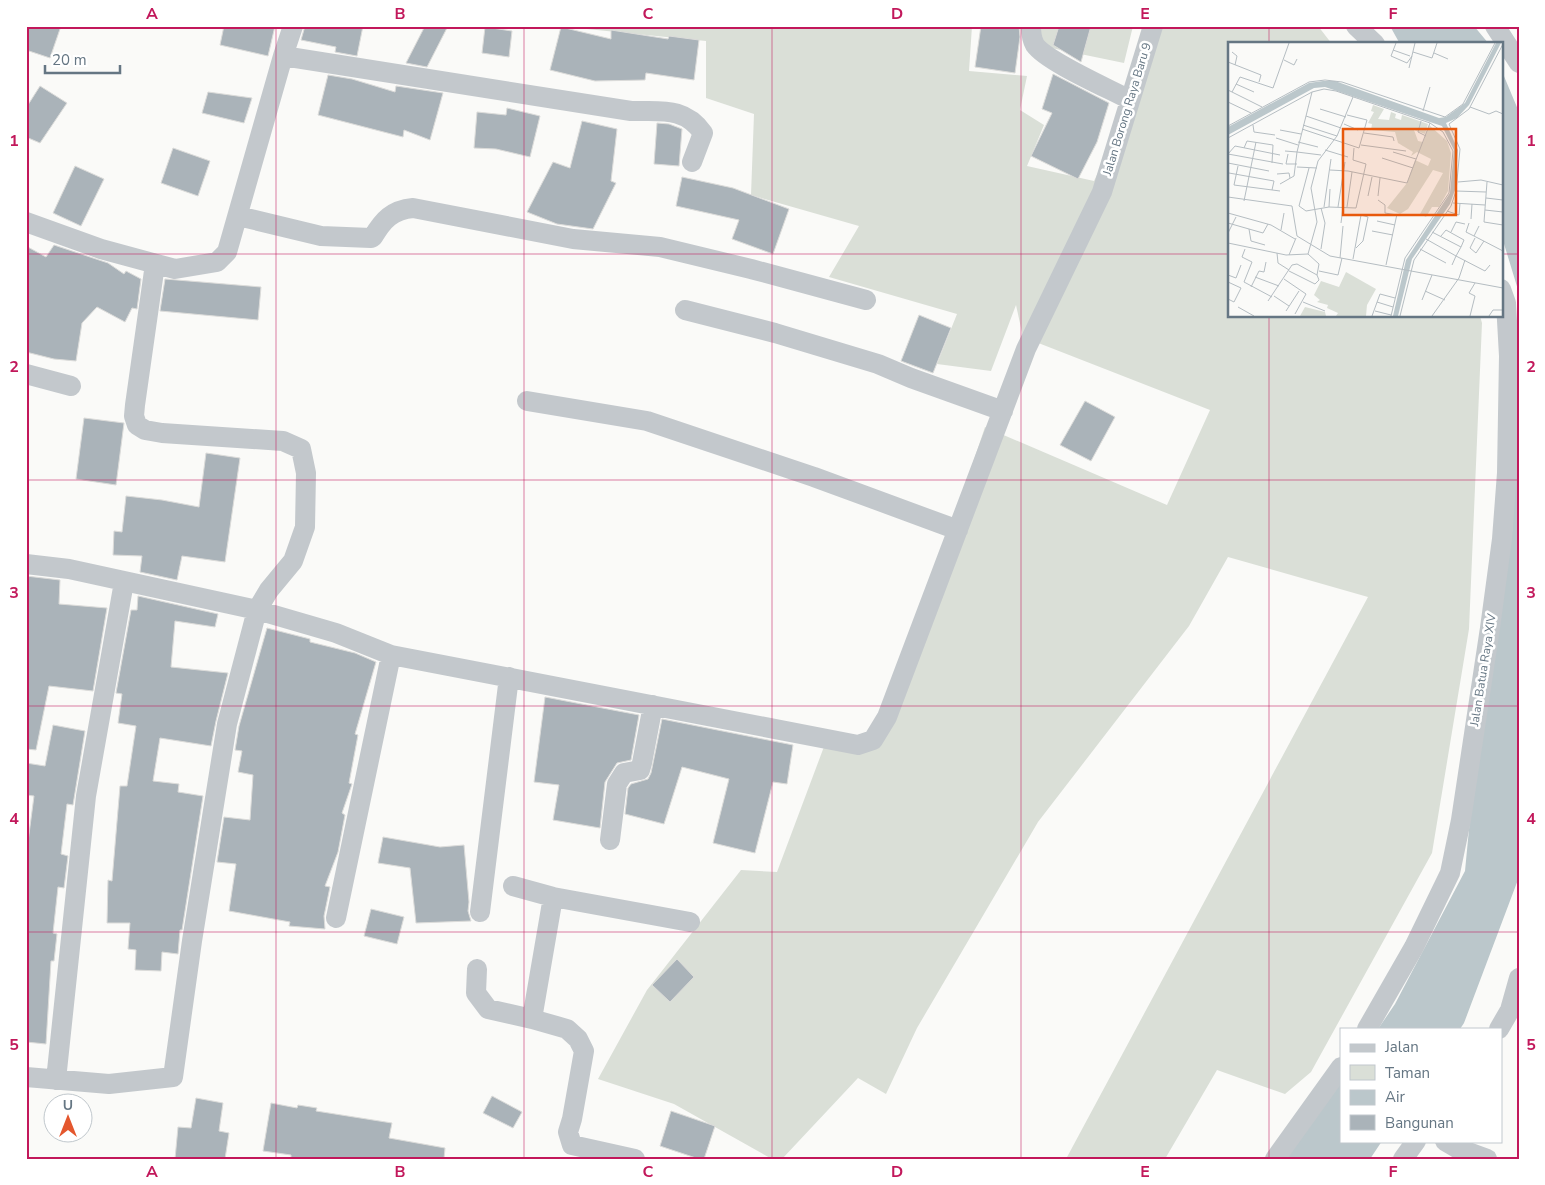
<svg xmlns="http://www.w3.org/2000/svg" width="1545" height="1185" font-family="'Nunito Sans',sans-serif">
  <style>
    .green { fill: #dadfd7 }
    .water { fill: #bbc7cb }
    .building { fill: #aab3b9; stroke: #dcdcda }
    .lines { fill: none; stroke-linecap: round; stroke-linejoin: round }
    .minor { stroke: #c3c8cc; stroke-width: 20 }
    .grid { fill: none; stroke: #c2185b; stroke-width: 1; stroke-opacity: 0.55 }
    .labels { text-anchor: middle; dominant-baseline: central; stroke-width: 5; stroke-linejoin: round; paint-order: stroke }
    .street-label { font-size: 12px; fill: #657683; stroke: #fff }
    .inset-road { fill: none; stroke: #b5bdc2; stroke-width: 1 }
    .view { fill: #e8590c; fill-opacity: 0.15; stroke: #e8590c; stroke-width: 2.5 }
    .inset-edge { fill: none; stroke: #657683; stroke-width: 2.5 }
    .neatline { fill: none; stroke: #c2185b; stroke-width: 2 }
    .grid-label { font-size: 16px; text-anchor: middle; font-weight: bold; fill: #c2185b }
  </style>
  <rect width="100%" height="100%" fill="#fafaf8"/>
  <path class="green" d="M557 26H972L969 71 1027 76 1020 110 1044 125 1027 166 1094 181 1109 150 1154 26H1318L1332 44H1229V316H1480L1482 323 1469 629 1432 853 1311 1072 1285 1094 1217 1070 1165 1159H1066L1368 597 1228 557 1189 626 1038 822 917 1028 886 1094 858 1078 782 1159H772L674 1104 598 1079 647 990 741 870 777 872 825 744 873 736 948 537 985 427 1167 505 1210 410 1023 337 1016 305 991 371 937 364 957 314 829 277 859 226 751 195 754 114 706 98V41Z
    M1036 26H1133L1124 63 1032 44Z"/>
  <path class="water" d="M1390 26H1474L1489 44H1400Z
    M1501 69 1519 112V877L1464 1023 1460 1029H1378L1395 1004 1465 871 1474 777 1512 533 1519 293 1501 234Z
    M1341 1080V1141H1382L1370 1159H1286Z"/>
  <path class="building" d="M26 26H61L50 58 26 50Z
    M224 26H275L268 56 220 45Z
    M305 26H363L357 56 335 52 336 47 301 40Z
    M425 26H448L427 67 406 63Z
    M981 26H1019L1020 37 1015 73 975 67Z
    M1059 26H1091L1081 62 1053 45Z
    M485 27 512 31 509 57 482 53Z
    M561 27 611 39V30L668 39 669 36 699 40 694 80 646 73 645 80 595 81 550 70Z
    M1053 74 1109 103 1097 142 1078 179 1031 156 1052 113 1042 109Z
    M328 75 352 79 395 92 396 86 443 93 430 140 404 130 403 137 318 115Z
    M40 86 67 103 40 143 26 137V108Z
    M208 92 252 98 244 123 202 113Z
    M507 108 540 116 530 157 496 149 474 148 477 112 506 115Z
    M582 121 617 129 611 181 616 183 593 229 557 224 527 212 553 162 570 168Z
    M657 123 669 124 682 129 679 166 654 164Z
    M173 148 210 161 198 196 161 183Z
    M75 166 104 179 81 226 53 213Z
    M682 177 733 188 789 209 773 254 732 239 739 220 676 206Z
    M54 245 108 263 124 274 126 271 141 279 137 309 132 308 125 322 97 307 82 323 76 361 54 359 26 352V246L46 257Z
    M165 279 261 287 258 320 160 311Z
    M919 315 951 328 933 373 901 361Z
    M1085 401 1115 417 1091 461 1060 445Z
    M84 418 124 423 116 485 76 479Z
    M206 453 240 458 225 562 182 556 177 580 140 572 142 556 113 555 114 531 122 532 126 496 162 500 199 507Z
    M26 576 60 580 59 604 107 608 93 691 49 686 36 750 26 749Z
    M138 596 218 614 215 627 175 621 171 667 228 673 216 721 211 746 160 738 153 781 179 784 178 792 203 796 182 930H180L178 954 162 952 161 971 135 970 136 950 128 949 130 923H107L108 880 112 881 120 786H127L136 726 118 723 122 694 116 693 131 610H137Z
    M267 628 310 639V642L355 653 376 662 355 734 358 735 349 783 352 784 342 813 345 815 338 852 325 886 330 887 324 916 325 929 289 926 290 922 229 911 236 864 217 862 224 817 250 820 253 775 238 772 242 751 235 750 239 726Z
    M545 697 639 715 631 760 617 763 605 782 600 828 553 820 559 785 534 782Z
    M662 719 793 745 787 784 773 782 755 853 713 843 729 779 682 767 664 824 625 814 628 788 631 784 648 779 651 773Z
    M53 725 85 731 73 805 67 804 61 854 68 856 64 888 58 887 53 933 57 934 54 961H51L46 1044 26 1042V857L34 796 26 795V763L45 766Z
    M383 837 440 847 464 845 469 902 468 911 471 921 416 923 410 868 378 863Z
    M371 909 404 917 397 944 364 936Z
    M677 959 694 977 670 1002 652 985Z
    M492 1096 522 1112 513 1128 483 1113Z
    M196 1098 223 1103 219 1131 229 1133 225 1159H175L178 1127 191 1128Z
    M271 1103 297 1108 298 1105 317 1108 316 1111 392 1123 389 1138 445 1148 444 1159H291V1155L263 1151Z
    M671 1111 715 1126 704 1159H699L660 1146Z"/>
  <g class="lines">
    <path class="minor" d="M1031 26C1031 33 1032 40 1035 45 1047 62 1110 89 1130 100
      M1356 26 1375 44
      M1495 26 1519 63
      M283 56 631 111C660 112 684 106 703 133L692 162
      M238 216 321 236 371 238 373 237C383 220 392 210 413 208L573 239 660 247 751 269 866 300
      M26 222 101 249 175 269 217 262 227 252 283 56 293 26
      M685 310 775 333 878 364 911 378 1003 411
      M26 374 71 386
      M527 401 647 421 814 477 958 530
      M26 564 69 569 257 610 336 633 391 655 858 745 873 740 887 717 1026 349 1102 192 1153 26
      M610 840 617 784 624 773 640 770 642 763 653 705
      M513 886 553 897 690 922
      M480 912 509 677
      M336 918 391 655
      M477 969 476 993 488 1009 532 1019 567 1029 578 1039 584 1051 572 1119 568 1132 572 1145 635 1159
      M532 1019 553 897
      M1367 1029 1414 947 1450 873 1461 820 1490 628 1502 539 1507 473 1509 356 1506 303 1501 289
      M1499 1029 1510 1010 1519 978
      M26 1077 109 1084 173 1077 192 941 227 724 257 610 269 590 293 561 305 527 306 473 301 449 283 441 162 433 145 430 137 425 134 416 135 405 155 264
      M56 1080 86 796 124 582
      M1445 1141 1457 1148 1487 1159
      M1275 1159 1341 1067
      M1403 1159 1416 1141"/>
  </g>
  <path class="grid" d="M276 26V1159M524 26V1159M772 26V1159M1021 26V1159M1269 26V44M26 254H1229M1501 254H1519M1269 316V1159M26 480H1519M26 706H1519M26 932H1519"/>
  <g class="labels">
    <g class="street-label">
      <text transform="translate(1127 109) rotate(-73)">Jalan Borong Raya Baru 9</text>
      <text transform="translate(1483 670) rotate(-81)">Jalan Batua Raya XIV</text>
    </g>
  </g>
  <g transform="translate(1228 42)">
    <rect width="275" height="275" fill="#fafaf8"/>
    <path d="M145 63 156 67 150 77 161 78 163 70 168 72 167 76 173 78 174 73 200 82 197 92 186 88 190 99 195 100 201 83 219 99 223 111 220 149 211 165H204L198 175 192 172 215 131 205 128 180 167 172 172 159 166 179 141 187 118 200 124 203 117 189 110 183 114 185 110 170 101 167 90 143 88 144 82 140 81 146 70 143 69ZM118 230 148 247 139 263 138 274H108L110 271 99 266 100 263 89 260 92 258 86 253 93 239 111 245ZM77 265 97 270 98 274H72Z" fill="#dadfd7"/>
    <path d="M268 1H273L241 63 229 76 218 81 230 108 227 148 222 162 184 217 170 274H165L178 218 222 151 226 108 214 84 97 45 86 46 0 93V85L81 41 95 39H107L211 76 218 75 237 61Z" fill="#bbc7cb"/>
    <path class="inset-road" d="M168 1 163 14 179 21 184 14M165 8 182 14M4 10 9 14 7 23M185 10 204 16 209 1M206 11 220 17M56 18 66 23 69 17M0 20 33 33 31 40M181 26 187 1M8 42 26 50M0 48 34 65M4 50 12 35 45 46 61 1M0 60 23 71M242 65 261 72 268 69 275 72M92 67 118 75M195 69 202 45M78 74 113 86M193 79 190 90 198 94M116 82 130 88M25 83 26 90 47 93M75 83 109 94M0 84 81 40 97 38 114 40 217 75 235 62 267 1M74 87 131 106 139 78 119 73M52 88 73 92M136 91 165 95 166 99M0 96 84 50 96 47 108 49 202 81 215 90 225 109 221 151 177 216 163 274M48 96 70 103M70 100 90 105M133 103 178 109M16 106 19 99 45 103 44 121M97 108 120 115M57 109 69 110 84 50M165 110 188 117M0 112 7 104 52 113M0 112 55 122M60 112 58 122H69M154 116 185 126M0 121 41 129M10 124 6 143 52 149M69 125 89 126M102 128 120 129 179 141 202 81M1 131 46 139 44 148M49 132 61 131 62 136M230 140 253 138 275 143M259 140 256 180 275 183M52 142 66 134 69 110 93 113M228 149 258 150M140 154 144 135M150 154 152 136M0 155 64 164 69 194 102 214 275 246M258 156 275 158M150 158 157 163V171L169 173M16 159 28 100M225 161 257 163M71 164 78 169 101 165 128 166 138 122 125 118 126 106M71 164 81 126M96 165 103 117M101 165 102 147M110 165 117 120M119 165 124 130M93 166 97 181 93 207M257 168 275 170M219 169 231 173 232 161M0 171 43 183 67 197M243 177 244 162M149 179 167 183M0 181 35 191 40 182M113 181 115 165M241 181 238 190 246 194 251 184M21 187 23 199 37 203M53 188 56 171M144 189 165 193M204 190 233 205 236 198 218 188 213 194M223 190 228 180 237 182M0 191 8 175M246 194 275 209M247 196 242 206 248 211 256 199M198 197 228 214 233 205M0 201 58 213 80 212 91 222 89 233 69 222 64 223 40 259M17 207 14 215 24 220 16 240 44 255M192 207 218 221M49 211 50 221 61 228M80 212 89 180 83 146 90 119 109 94 125 55M61 213 68 196M112 216 115 184M125 217 133 173 140 175 135 199 128 206M158 223 169 172M224 223 228 214 257 229 262 223M61 229 87 242 91 238 89 233M91 229 110 233 114 216M0 233 8 236 13 223M27 235 51 244M56 237 78 252 67 272M0 240 13 246 6 260 0 257M23 245 31 229 36 230 38 220M197 249 217 258M152 252 167 256M46 254 61 264M194 258 204 233M75 260 97 269M149 260 165 265M10 265 26 274M58 269 71 249M147 269 163 273M144 274 152 252M172 274 186 218 223 164 228 149 232 107 221 82 241 67 275 2M204 274 231 236 237 218M242 274 247 254 241 251 247 241M261 274 265 268H275"/>
    <path class="view" d="M115 87H228V173H115Z"/>
    <rect width="275" height="275" class="inset-edge"/>
  </g>
  <rect width="1545" height="1185" fill="none" stroke="#ffffff" stroke-width="55"/>
  <rect x="1340" y="1028" width="162" height="115" fill="#ffffff" stroke="#c1c8cd"/>
  <rect x="1350" y="1044" width="25" height="8" fill="#c3c8cc" stroke="#c1c8cd"/>
  <text x="1385" y="1052" font-size="15" fill="#657683">Jalan</text>
  <rect x="1350" y="1065" width="25" height="15" fill="#dadfd7" stroke="#c1c8cd"/>
  <text x="1385" y="1078" font-size="15" fill="#657683">Taman</text>
  <rect x="1350" y="1090" width="25" height="15" fill="#bbc7cb" stroke="#c1c8cd"/>
  <text x="1385" y="1102" font-size="15" fill="#657683">Air</text>
  <rect x="1350" y="1115" width="25" height="15" fill="#aab3b9" stroke="#c1c8cd"/>
  <text x="1385" y="1128" font-size="15" fill="#657683">Bangunan</text>
  <g transform="translate(68 1118)"><circle r="24" fill="#ffffff" stroke="#c1c8cd"/>
  <path d="M0-4L9 19L0 12L-9 19Z" fill="#e4572e"/>
  <text y="-8" font-size="14" font-weight="bold" text-anchor="middle" fill="#657683">U</text>
  </g>
  <path d="M45 65v8h75v-8" fill="none" stroke="#657683" stroke-width="2.5"/>
  <text x="52" y="65" font-size="15" fill="#657683" stroke="#ffffff" stroke-width="4" paint-order="stroke">20 m</text>
  <rect x="28" y="28" width="1490" height="1130" class="neatline"/>
  <g class="grid-label">
    <text x="152" y="19">A</text>
    <text x="400" y="19">B</text>
    <text x="648" y="19">C</text>
    <text x="897" y="19">D</text>
    <text x="1145" y="19">E</text>
    <text x="1393" y="19">F</text>
    <text x="14" y="146">1</text>
    <text x="1531" y="146">1</text>
    <text x="14" y="372">2</text>
    <text x="1531" y="372">2</text>
    <text x="14" y="598">3</text>
    <text x="1531" y="598">3</text>
    <text x="14" y="824">4</text>
    <text x="1531" y="824">4</text>
    <text x="14" y="1050">5</text>
    <text x="1531" y="1050">5</text>
    <text x="152" y="1177">A</text>
    <text x="400" y="1177">B</text>
    <text x="648" y="1177">C</text>
    <text x="897" y="1177">D</text>
    <text x="1145" y="1177">E</text>
    <text x="1393" y="1177">F</text>
  </g>
</svg>
